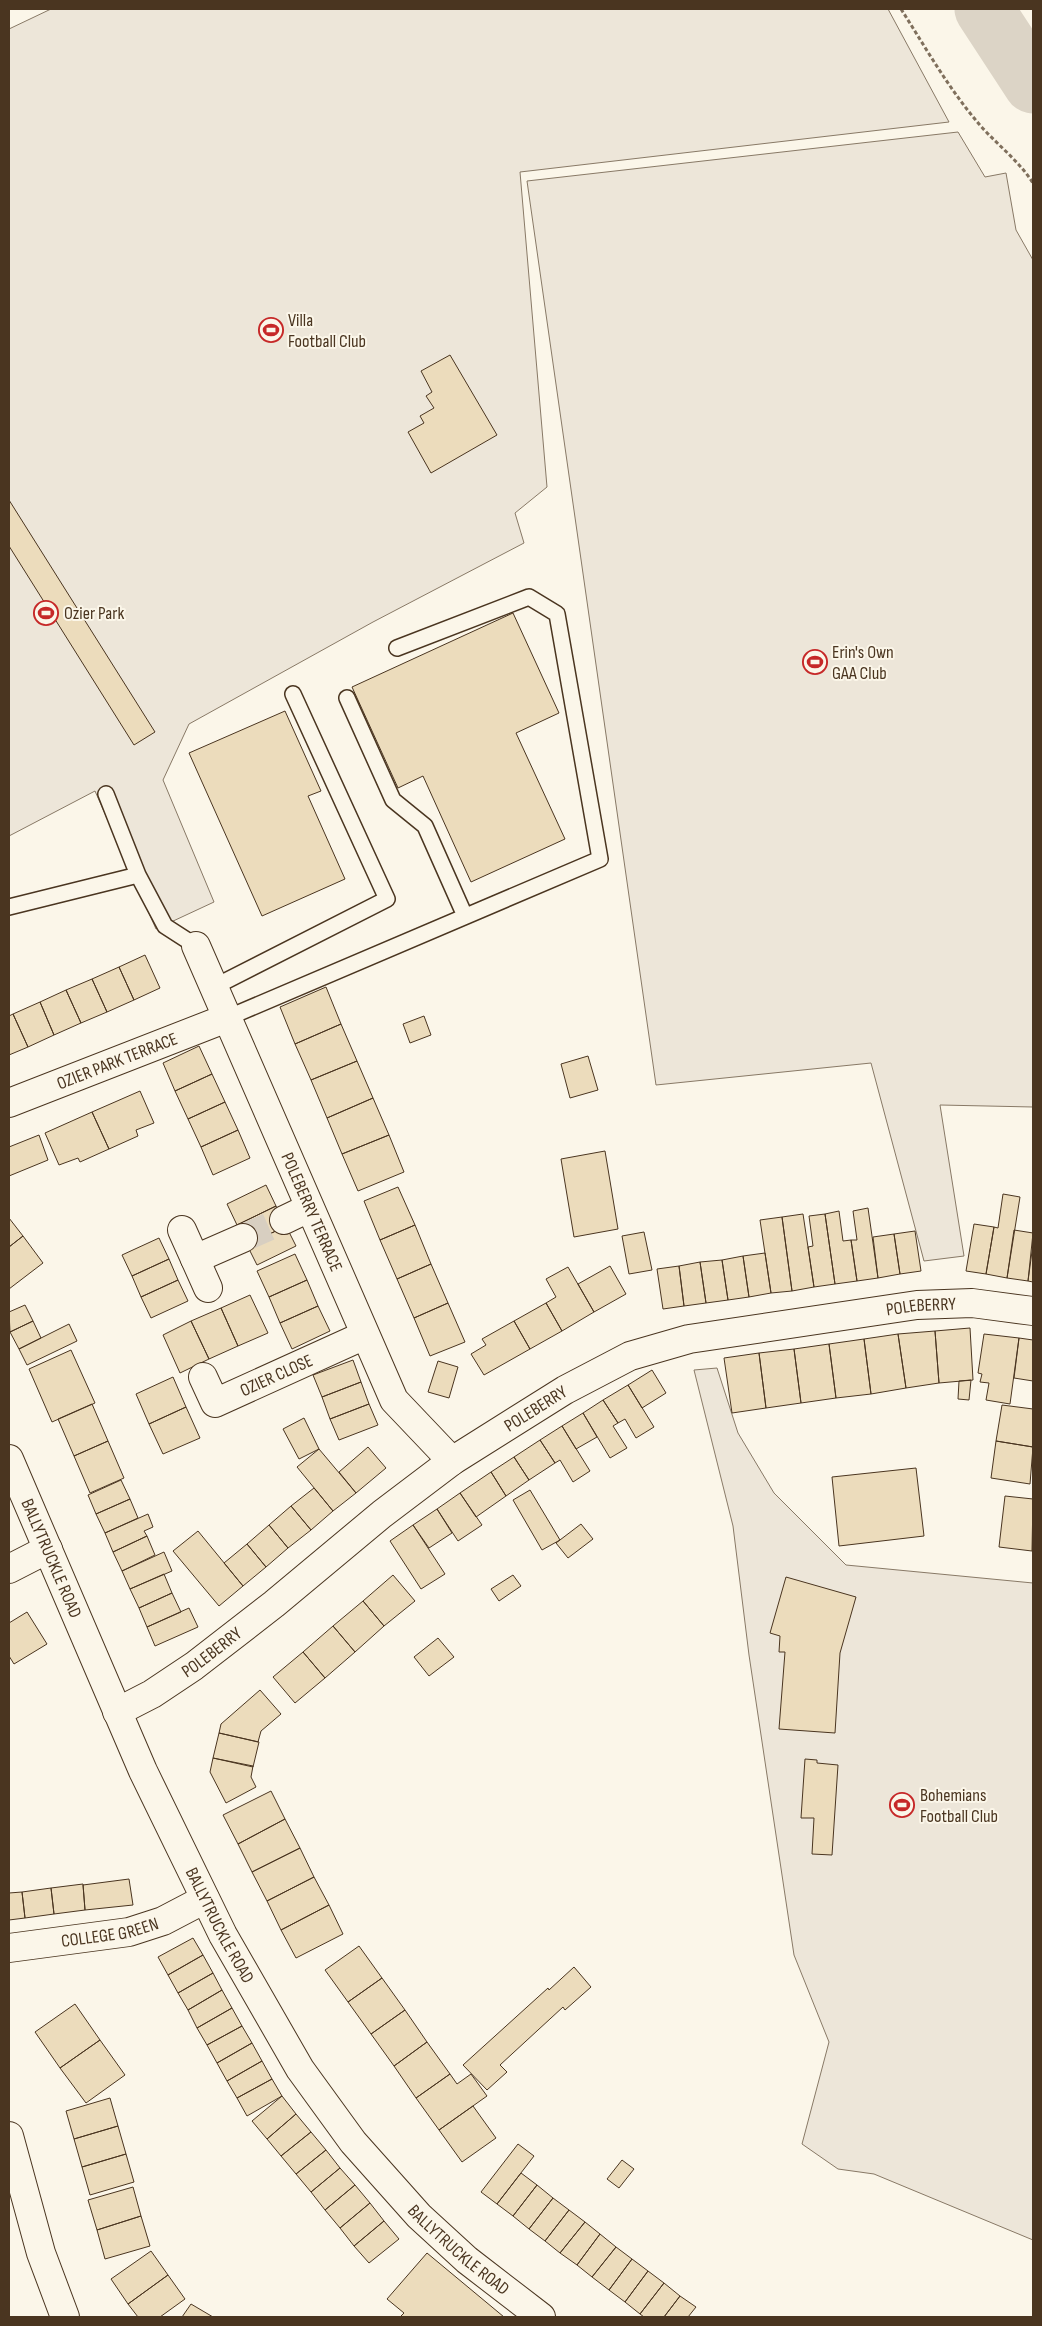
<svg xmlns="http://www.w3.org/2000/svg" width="1042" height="2326" font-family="'Sofia Sans Condensed',sans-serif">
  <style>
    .green { fill: #ede6d9; stroke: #887966 }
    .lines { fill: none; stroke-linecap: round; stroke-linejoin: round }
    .river { stroke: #dcd4c6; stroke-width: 59 }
    .building { fill: #ecdcbc; stroke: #4a3520 }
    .minor-tunnel { stroke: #d8cfc1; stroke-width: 28; stroke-dasharray: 28 14; stroke-linecap: butt }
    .service-casing { stroke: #4a3520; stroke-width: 18 }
    .minor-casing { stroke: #4a3520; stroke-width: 30 }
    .tertiary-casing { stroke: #4a3520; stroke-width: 30 }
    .secondary-casing { stroke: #4a3520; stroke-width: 30 }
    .path { stroke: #7f6f5c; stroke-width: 3; stroke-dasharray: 4 2.5; stroke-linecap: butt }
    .service { stroke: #fbf6e9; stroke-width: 15 }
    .minor { stroke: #fbf6e9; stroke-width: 28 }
    .tertiary { stroke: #fbf6e9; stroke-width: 28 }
    .secondary { stroke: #fbf6e9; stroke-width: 28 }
    .labels { text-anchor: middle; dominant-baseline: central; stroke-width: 4; stroke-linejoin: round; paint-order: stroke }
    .poi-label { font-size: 18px; fill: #4a3520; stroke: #fbf6e9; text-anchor: start }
    .street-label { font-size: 18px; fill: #4a3520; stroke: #fbf6e9 }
  </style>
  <rect width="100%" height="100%" fill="#fbf6e9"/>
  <path class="green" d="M51 9H888L949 122 520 172 547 487 515 513 524 543 373 622 189 724 163 780 214 902 156 929 95 791 9 836V29Z
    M958 132 985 177 1006 173 1016 230 1033 260V1107L940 1105 964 1256 924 1261 871 1063 656 1085 527 181Z
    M717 1368 738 1433 774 1493 846 1565 1033 1583V2240L874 2174 838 2169 802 2144 829 2042 794 1955 749 1655 733 1526 694 1370Z"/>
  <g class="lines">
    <path class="river" d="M984 9 1033 84"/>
  </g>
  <path class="building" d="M450 355 497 435 431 473 408 432 424 423 420 416 434 408 426 396 432 392 421 371Z
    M9 500 155 732 134 745 9 546Z
    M513 613 559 713 516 733 565 839 471 882 423 776 398 788 352 687Z
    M285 711 321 791 308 796 345 879 262 916 189 753Z
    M145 955 160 988 134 1000 119 967Z
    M119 967 134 1000 107 1012 92 979Z
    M92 979 107 1012 81 1023 66 990Z
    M326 987 341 1024 295 1044 280 1007Z
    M66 990 81 1023 54 1035 40 1002Z
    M40 1002 54 1035 28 1047 13 1014Z
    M13 1014 28 1047 9 1055V1016Z
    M424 1016 431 1035 410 1043 403 1024Z
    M341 1024 357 1061 311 1080 295 1044Z
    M199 1046 212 1074 175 1091 163 1063Z
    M588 1056 598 1090 570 1098 561 1064Z
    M357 1061 373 1098 327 1118 311 1080Z
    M212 1074 225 1102 188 1119 175 1091Z
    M140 1091 154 1123 136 1130 138 1136 109 1149 92 1112Z
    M373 1098 389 1135 342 1154 327 1118Z
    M225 1102 238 1130 201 1147 188 1119Z
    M92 1112 109 1149 80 1162 78 1158 59 1165 45 1133Z
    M238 1130 250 1158 213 1175 201 1147Z
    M39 1135 48 1160 9 1176V1147Z
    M389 1135 404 1172 358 1191 342 1154Z
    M605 1151 618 1229 574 1237 561 1159Z
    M266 1185 276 1206 237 1225 227 1204Z
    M398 1187 415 1225 380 1240 364 1201Z
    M1003 1194 1020 1197 1007 1278 986 1274 994 1227 998 1228Z
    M276 1206 286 1226 247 1245 237 1225Z
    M868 1208 878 1278 857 1281 851 1240H857L853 1211Z
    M839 1211 843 1241 851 1240 857 1281 835 1284 825 1214Z
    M803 1214 814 1287 792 1291 782 1217Z
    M825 1214 835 1284 814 1287 808 1247 813 1246 809 1216Z
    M782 1217 792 1291 771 1293 760 1220Z
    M9 1218 23 1236 9 1247Z
    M974 1224 994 1227 986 1274 966 1271Z
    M415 1225 431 1264 397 1279 380 1240Z
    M286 1226 296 1246 257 1265 247 1245Z
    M1014 1230 1033 1233 1028 1281 1007 1278Z
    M915 1231 921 1271 900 1274 894 1234Z
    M644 1232 652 1270 629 1274 622 1236Z
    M894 1234 900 1274 878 1278 873 1237Z
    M23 1236 43 1263 9 1289V1247Z
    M159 1238 169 1259 132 1276 122 1255Z
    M1033 1244V1282L1028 1281Z
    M765 1253 771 1293 749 1297 743 1256Z
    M295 1254 307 1280 269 1297 257 1271Z
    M743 1256 749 1297 728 1300 722 1260Z
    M169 1259 178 1280 141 1297 132 1276Z
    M722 1260 728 1300 706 1303 700 1262Z
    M700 1262 706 1303 684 1306 679 1266Z
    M431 1264 448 1303 414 1318 397 1279Z
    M610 1266 626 1294 594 1312 578 1284Z
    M679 1266 684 1306 663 1309 657 1269Z
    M568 1267 594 1312 562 1331 546 1303 556 1297 546 1279Z
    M178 1280 188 1301 151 1318 141 1297Z
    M307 1280 318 1306 280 1323 269 1297Z
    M250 1295 268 1333 238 1346 221 1308Z
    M448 1303 465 1342 430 1356 414 1318Z
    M546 1303 562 1331 530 1349 514 1321Z
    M25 1305 33 1321 10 1332 9 1312Z
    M318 1306 330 1331 292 1349 280 1323Z
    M221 1308 238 1346 209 1359 191 1321Z
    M33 1321 41 1338 19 1349 10 1332Z
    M191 1321 209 1359 180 1373 163 1335Z
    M514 1321 530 1349 484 1375 471 1354 486 1345 482 1339Z
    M69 1324 77 1341 27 1365 19 1349Z
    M970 1328 973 1380 939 1383 935 1331Z
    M935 1331 939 1383 906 1388 898 1334Z
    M898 1334 906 1388 871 1394 864 1339Z
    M984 1334 1019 1338 1010 1404 986 1400 989 1383 980 1382 982 1374 978 1373Z
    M1019 1338 1033 1340V1381L1014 1378Z
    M864 1339 871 1394 836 1398 829 1344Z
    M829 1344 836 1398 801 1403 794 1349Z
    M794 1349 801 1403 766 1408 759 1353Z
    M71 1350 95 1403 52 1422 29 1369Z
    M759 1353 766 1408 732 1413 724 1358Z
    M353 1360 361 1382 322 1397 313 1375Z
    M438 1361 458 1367 449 1398 428 1392Z
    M652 1370 666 1393 642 1408 628 1385Z
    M173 1377 186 1407 149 1424 136 1394Z
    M971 1380 969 1400 958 1399 959 1381Z
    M361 1382 369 1404 330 1419 322 1397Z
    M628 1385 654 1427 636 1438 625 1419 618 1423 603 1400Z
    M603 1400 618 1423 613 1426 627 1448 610 1458 583 1413Z
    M92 1404 108 1441 74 1456 58 1419Z
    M369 1404 378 1425 339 1440 330 1419Z
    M1002 1405 1033 1409V1447L996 1441Z
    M186 1407 200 1438 163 1454 149 1424Z
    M583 1413 597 1437 576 1449 562 1426Z
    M304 1418 319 1449 299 1459 283 1429Z
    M562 1426 590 1471 573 1482 560 1460 555 1463 540 1440Z
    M540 1440 555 1463 529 1480 514 1457Z
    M108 1441 124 1478 90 1493 74 1456Z
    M996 1441 1033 1447 1030 1484 991 1478Z
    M368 1447 386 1468 356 1493 339 1472Z
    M319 1449 356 1493 333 1511 297 1467Z
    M514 1457 529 1480 506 1496 491 1472Z
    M916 1468 924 1536 839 1546 832 1477Z
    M491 1472 506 1496 476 1517 460 1493Z
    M121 1480 130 1499 96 1514 88 1495Z
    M314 1488 333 1511 311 1530 291 1506Z
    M530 1490 560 1540 542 1550 513 1500Z
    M460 1493 482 1525 458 1541 437 1509Z
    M1005 1496 1033 1499 1032 1551 999 1547Z
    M130 1499 138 1518 105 1533 96 1514Z
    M291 1506 311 1530 288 1548 269 1525Z
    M437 1509 452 1533 429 1548 413 1525Z
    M148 1514 153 1527 144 1531 147 1536 113 1552 105 1533Z
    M581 1524 593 1539 568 1558 556 1543Z
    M269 1525 288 1548 266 1567 247 1544Z
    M413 1525 445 1574 421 1589 390 1541Z
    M198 1531 243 1586 219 1606 173 1551Z
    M147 1536 155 1555 122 1571 113 1552Z
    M247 1544 266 1567 243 1586 224 1563Z
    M164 1552 172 1571 130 1589 122 1571Z
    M164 1574 172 1593 139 1608 130 1589Z
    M393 1575 415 1601 384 1626 363 1601Z
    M513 1575 521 1586 499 1601 491 1589Z
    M786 1577 856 1597 840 1653 835 1733 779 1729 785 1652H779L780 1636 770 1633Z
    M172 1593 181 1612 147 1627 139 1608Z
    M363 1601 384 1626 355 1652 333 1626Z
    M189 1608 198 1627 155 1646 147 1627Z
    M27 1612 47 1644 14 1664 9 1656V1623Z
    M333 1626 355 1652 325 1678 303 1652Z
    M438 1638 454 1657 429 1676 414 1657Z
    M303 1652 325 1678 295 1703 273 1677Z
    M260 1690 281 1714 261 1731 258 1742 219 1733 221 1724Z
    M219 1733 259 1742 253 1767 213 1758Z
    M213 1758 253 1766 251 1777 256 1787 226 1803 210 1772Z
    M805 1759 817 1760V1763L838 1765 832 1855 812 1854 814 1818H801Z
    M271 1791 285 1819 238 1844 223 1815Z
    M285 1819 300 1848 252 1872 238 1844Z
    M300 1848 314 1877 267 1901 252 1872Z
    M314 1877 329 1905 281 1930 267 1901Z
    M129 1879 133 1905 85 1910 83 1885Z
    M83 1884 85 1910 54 1914 51 1888Z
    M51 1888 54 1914 25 1918 22 1892Z
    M22 1892 25 1918 9 1920V1893Z
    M329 1905 343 1934 296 1958 281 1930Z
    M193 1938 203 1955 168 1975 158 1957Z
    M359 1946 382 1978 348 2002 325 1970Z
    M203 1955 213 1973 178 1993 168 1975Z
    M574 1967 591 1987 565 2010 563 2007 500 2065 507 2072 487 2090 463 2065 548 1988 549 1990Z
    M213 1973 222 1990 188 2010 178 1993Z
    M382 1978 405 2010 371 2034 348 2002Z
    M222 1990 232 2008 197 2028 188 2010Z
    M75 2004 100 2040 60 2068 35 2032Z
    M232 2008 242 2026 207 2045 197 2028Z
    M405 2010 427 2042 394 2066 371 2034Z
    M242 2026 252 2043 217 2063 207 2045Z
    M100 2040 125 2075 86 2103 60 2068Z
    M427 2042 450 2074 416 2098 394 2066Z
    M252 2043 262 2061 227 2081 217 2063Z
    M262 2061 272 2079 237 2098 227 2081Z
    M450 2074 457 2084 471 2074 487 2096 439 2130 416 2098Z
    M272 2079 282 2096 247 2116 237 2098Z
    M282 2096 296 2114 267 2139 252 2121Z
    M110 2098 118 2126 74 2139 66 2111Z
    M473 2106 496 2138 462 2162 439 2130Z
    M296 2114 311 2132 281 2156 267 2139Z
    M118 2126 126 2154 82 2167 74 2139Z
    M311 2132 326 2150 296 2174 281 2156Z
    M518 2144 534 2156 497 2204 481 2192Z
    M326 2150 340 2168 311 2192 296 2174Z
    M126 2154 134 2182 90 2195 82 2167Z
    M622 2160 634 2169 619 2188 607 2179Z
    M340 2168 355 2185 325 2210 311 2192Z
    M521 2173 537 2185 513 2216 497 2204Z
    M355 2185 370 2203 340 2228 325 2210Z
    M537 2185 553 2198 529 2229 513 2216Z
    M133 2187 141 2216 97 2230 88 2200Z
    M553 2198 569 2210 545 2241 529 2229Z
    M370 2203 384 2221 354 2246 340 2228Z
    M569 2210 585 2222 560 2253 545 2241Z
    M141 2216 150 2246 105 2259 97 2230Z
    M384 2221 399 2239 369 2263 354 2246Z
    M585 2222 600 2234 577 2265 560 2253Z
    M600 2234 616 2247 592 2277 577 2265Z
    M616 2247 632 2259 609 2290 592 2277Z
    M151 2251 168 2275 128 2304 111 2279Z
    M427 2253 498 2312 504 2317H400L404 2313 387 2299Z
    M632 2259 648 2271 625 2302 609 2290Z
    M648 2271 664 2283 640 2314 625 2302Z
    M168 2275 185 2299 160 2317H138L128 2304Z
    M664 2283 680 2296 664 2317H644L640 2314Z
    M680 2296 696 2307 688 2317H664Z
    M191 2304 213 2317H182Z"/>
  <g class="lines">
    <path class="minor-tunnel" d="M243 1238 284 1220"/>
    <defs>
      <path id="service" d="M347 698 393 800 425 826 465 916
        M106 794 138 875 165 926 196 946
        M9 907 138 875
        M214 987 387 899 293 694
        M227 1018 600 859 557 614 529 597 397 648"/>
      <g id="minor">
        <path id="s1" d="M196 946 394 1400 452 1461"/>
        <path id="s2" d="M9 1103 227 1018"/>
        <path d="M284 1220 309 1208"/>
        <path d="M182 1230 208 1288"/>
        <path d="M195 1259 243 1238"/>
        <path id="s3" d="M203 1377 215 1403 365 1335"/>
        <path d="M9 1569 48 1549"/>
        <path id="s4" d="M9 1948 129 1932 163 1921 205 1899"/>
        <path d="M9 2136 41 2253 65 2317"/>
      </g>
      <g id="tertiary">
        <path id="s5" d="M117 1712 152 1694 194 1666 274 1604 382 1514 452 1461 565 1390 630 1356 689 1339 917 1305 972 1303 1033 1311"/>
      </g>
      <g id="secondary">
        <path id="s6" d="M9 1459 143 1771 223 1935 300 2069 353 2142 419 2216 467 2260 541 2317"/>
      </g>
    </defs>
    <use href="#service" class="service-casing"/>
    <use href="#minor" class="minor-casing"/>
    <use href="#tertiary" class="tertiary-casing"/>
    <use href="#secondary" class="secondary-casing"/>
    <path class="path" d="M901 9C924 45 946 84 974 118 992 141 1017 158 1033 183"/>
    <use href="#service" class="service"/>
    <use href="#minor" class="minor"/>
    <use href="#tertiary" class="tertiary"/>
    <use href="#secondary" class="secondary"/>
  </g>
  <defs>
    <symbol id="stadium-ring" viewBox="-11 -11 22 22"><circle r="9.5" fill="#fbf6e9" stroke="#c62828" stroke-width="1.5"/><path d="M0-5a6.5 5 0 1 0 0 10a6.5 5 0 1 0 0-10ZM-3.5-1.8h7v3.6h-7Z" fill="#c62828"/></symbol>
  </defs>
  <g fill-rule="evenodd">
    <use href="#stadium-ring" x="257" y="316" width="28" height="28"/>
    <use href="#stadium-ring" x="32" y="599" width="28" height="28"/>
    <use href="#stadium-ring" x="801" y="648" width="28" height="28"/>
    <use href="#stadium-ring" x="888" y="1791" width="28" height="28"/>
  </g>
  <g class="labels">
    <g class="poi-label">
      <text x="288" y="320">Villa<tspan x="288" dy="21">Football Club</tspan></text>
      <text x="64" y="613">Ozier Park</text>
      <text x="832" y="652">Erin's Own<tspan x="832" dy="21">GAA Club</tspan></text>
      <text x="920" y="1795">Bohemians<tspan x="920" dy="21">Football Club</tspan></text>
    </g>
    <g class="street-label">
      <text stroke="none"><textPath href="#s2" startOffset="116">OZIER PARK TERRACE</textPath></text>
      <text stroke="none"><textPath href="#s1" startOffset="290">POLEBERRY TERRACE</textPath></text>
      <text stroke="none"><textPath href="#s5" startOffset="922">POLEBERRY</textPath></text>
      <text stroke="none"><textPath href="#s3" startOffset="96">OZIER CLOSE</textPath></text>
      <text stroke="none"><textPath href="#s5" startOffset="518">POLEBERRY</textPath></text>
      <text stroke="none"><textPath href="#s6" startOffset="108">BALLYTRUCKLE ROAD</textPath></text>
      <text stroke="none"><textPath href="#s5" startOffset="112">POLEBERRY</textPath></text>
      <text stroke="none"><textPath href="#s6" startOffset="512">BALLYTRUCKLE ROAD</textPath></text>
      <text stroke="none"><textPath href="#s4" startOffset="102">COLLEGE GREEN</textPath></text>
      <text stroke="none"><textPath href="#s6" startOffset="918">BALLYTRUCKLE ROAD</textPath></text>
    </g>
  </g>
  <rect width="1042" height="2326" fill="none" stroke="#4a3520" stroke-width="20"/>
</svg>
